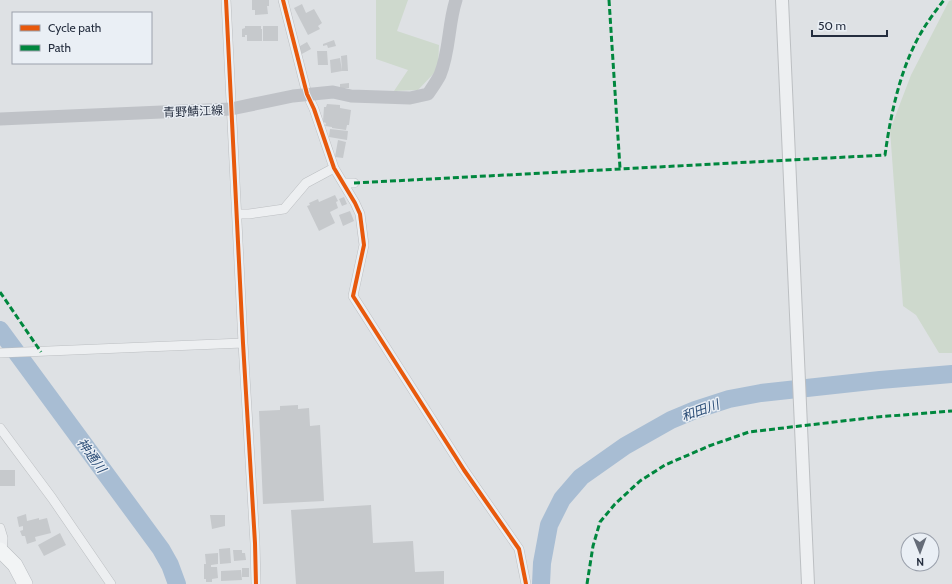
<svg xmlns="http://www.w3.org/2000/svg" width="952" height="584" font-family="Cabin,'Noto Sans JP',sans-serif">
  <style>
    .green { fill: #ced9cd }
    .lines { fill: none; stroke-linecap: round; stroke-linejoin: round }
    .river { stroke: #a8bdd3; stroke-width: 18 }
    .building { fill: #c6c9cc }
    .minor-casing { stroke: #bcbfc2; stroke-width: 10 }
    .tertiary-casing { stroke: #bcbfc2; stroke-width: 14 }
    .primary-casing { stroke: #babec2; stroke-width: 16 }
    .minor { stroke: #edeff1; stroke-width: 9 }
    .tertiary { stroke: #edeff1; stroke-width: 12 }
    .secondary { stroke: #bfc2c7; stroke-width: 13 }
    .primary { stroke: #f2f4f5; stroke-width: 15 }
    .quiet { stroke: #00873e; stroke-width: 3; stroke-dasharray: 6 3; stroke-linecap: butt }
    .cycleway-casing { stroke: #eaeff5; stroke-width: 6 }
    .cycleway { stroke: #e8590c; stroke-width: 4 }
    .labels { text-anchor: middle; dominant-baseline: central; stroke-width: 3; stroke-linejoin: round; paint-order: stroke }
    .street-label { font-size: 12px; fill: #242d3e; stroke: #eaeff5 }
    .water-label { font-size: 13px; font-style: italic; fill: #2a4c76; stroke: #eaeff5 }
  </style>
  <rect width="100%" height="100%" fill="#dee1e4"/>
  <path class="green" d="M376 0H408L397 31 439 45 438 69 418 90 394 91 408 70 376 59Z
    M952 0V353H939L916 315 903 306 890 130 911 75 949 1Z"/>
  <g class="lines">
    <path class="river" d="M0 330 161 549 170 565 177 584
      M541 584 542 563 549 525 562 499 581 477 625 446 671 420 695 410 729 399 761 393 880 380 952 374"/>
  </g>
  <path class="building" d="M252 0H269V6H267L268 14 255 15V10H252Z
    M302 4 306 13 314 9 322 23 318 26 320 29 308 35 294 8Z
    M245 26H261V29H262V41H247V35H245V37H242V29L245 28V33Z
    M263 26H278V41H263Z
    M334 40 336 46 328 48 327 45 323 46V44Z
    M307 42 311 49 300 55 295 49Z
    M317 51H327L328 65H318Z
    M347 55 348 71H342L341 56Z
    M340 58 342 71 331 73 330 60Z
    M349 83V88H340V84Z
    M327 104 340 105V108L351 110 349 125H347L346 130 332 128V127L325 126 326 123 323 122 324 107H326Z
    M330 129 348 131 347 140 329 137Z
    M338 140 346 142 343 158 335 157Z
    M335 195 338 201 336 202 338 208 330 212 335 223 319 231 307 206 310 205 309 203 318 199 319 202Z
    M344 197 347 204 342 206 339 199Z
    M350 211 354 221 343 226 339 215Z
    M298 405V409L309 408 310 426 320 425 324 501 263 504 259 411 280 410V406Z
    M0 470H15V486H0Z
    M371 505 373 543 413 541 415 572 444 571V584H296L291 510Z
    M26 514 27 521 39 518V520L47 518 51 533 35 537 36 541 27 544 25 536H22L20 531 23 530V526L19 527 17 517Z
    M210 515H225V526L212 529Z
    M60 533 66 545 44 556 38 545Z
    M230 548 231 563 220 564 219 549Z
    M233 550H242V553H245L246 560 234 561Z
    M218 553V564L211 565V567H217L218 578 212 579V582H206V579H204V564H206L205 554Z
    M242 568H249V577H242Z
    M241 570 242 580 221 581V571Z"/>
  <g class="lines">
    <defs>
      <path id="minor" d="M226 0 243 343 255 543 256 584
        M283 0 307 94 314 109 334 168 355 203 360 214 364 245 353 296 464 470 519 549 526 584
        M344 183H354
        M238 214H249L284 209 306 183 334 168
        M0 353 243 343
        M0 428 52 498 111 584
        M0 528 3 538 2 552"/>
      <path id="tertiary" d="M782 0 808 584"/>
      <path id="primary" d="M0 550 15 565 25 584"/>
    </defs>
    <use href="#minor" class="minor-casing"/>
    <use href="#tertiary" class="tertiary-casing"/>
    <use href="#primary" class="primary-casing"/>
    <use href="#minor" class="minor"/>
    <use href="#tertiary" class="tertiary"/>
    <path class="secondary" d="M0 119 231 109 293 96 333 92 351 96 410 98 428 94C432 88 437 81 440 75 450 51 448 24 456 0"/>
    <use href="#primary" class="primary"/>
    <path class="quiet" d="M609 0 620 168
      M354 183 885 155C890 119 898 79 914 46 922 29 933 14 944 0
      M0 292 41 352
      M587 584 593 546 600 522 615 504 640 481 665 465 709 446 749 432 877 417 952 411"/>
    <defs>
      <path id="cycleway" d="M226 0 243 343 255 543 256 584
        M283 0 307 94 314 109 334 168 355 203 360 214 364 245 353 296 464 470 519 549 526 584"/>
    </defs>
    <use href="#cycleway" class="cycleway-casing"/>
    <use href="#cycleway" class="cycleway"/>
  </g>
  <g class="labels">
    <g class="street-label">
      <text transform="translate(193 111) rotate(-2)">青野鯖江線</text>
    </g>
    <g class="water-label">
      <text transform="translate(700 410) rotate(-20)">和田川</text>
      <text transform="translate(92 455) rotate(54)">神通川</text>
    </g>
  </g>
  <rect x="12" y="12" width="140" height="52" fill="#eaeff5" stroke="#9ba1ac"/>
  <rect x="20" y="25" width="20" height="6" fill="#e8590c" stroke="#9ba1ac"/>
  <text x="48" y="32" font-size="12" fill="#242d3e">Cycle path</text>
  <rect x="20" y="45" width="20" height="6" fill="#00873e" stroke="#9ba1ac"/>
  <text x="48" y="52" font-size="12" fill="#242d3e">Path</text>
  <g transform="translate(920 552) rotate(179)"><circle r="19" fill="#eaeff5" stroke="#9ba1ac"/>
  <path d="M0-3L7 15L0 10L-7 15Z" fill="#656c78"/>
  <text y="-6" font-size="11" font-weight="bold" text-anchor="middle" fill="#242d3e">N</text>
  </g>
  <path d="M812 30v6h75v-6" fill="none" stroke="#242d3e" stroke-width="2"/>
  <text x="818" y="30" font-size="12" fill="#242d3e" stroke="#eaeff5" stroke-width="3" paint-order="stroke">50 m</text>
</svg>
